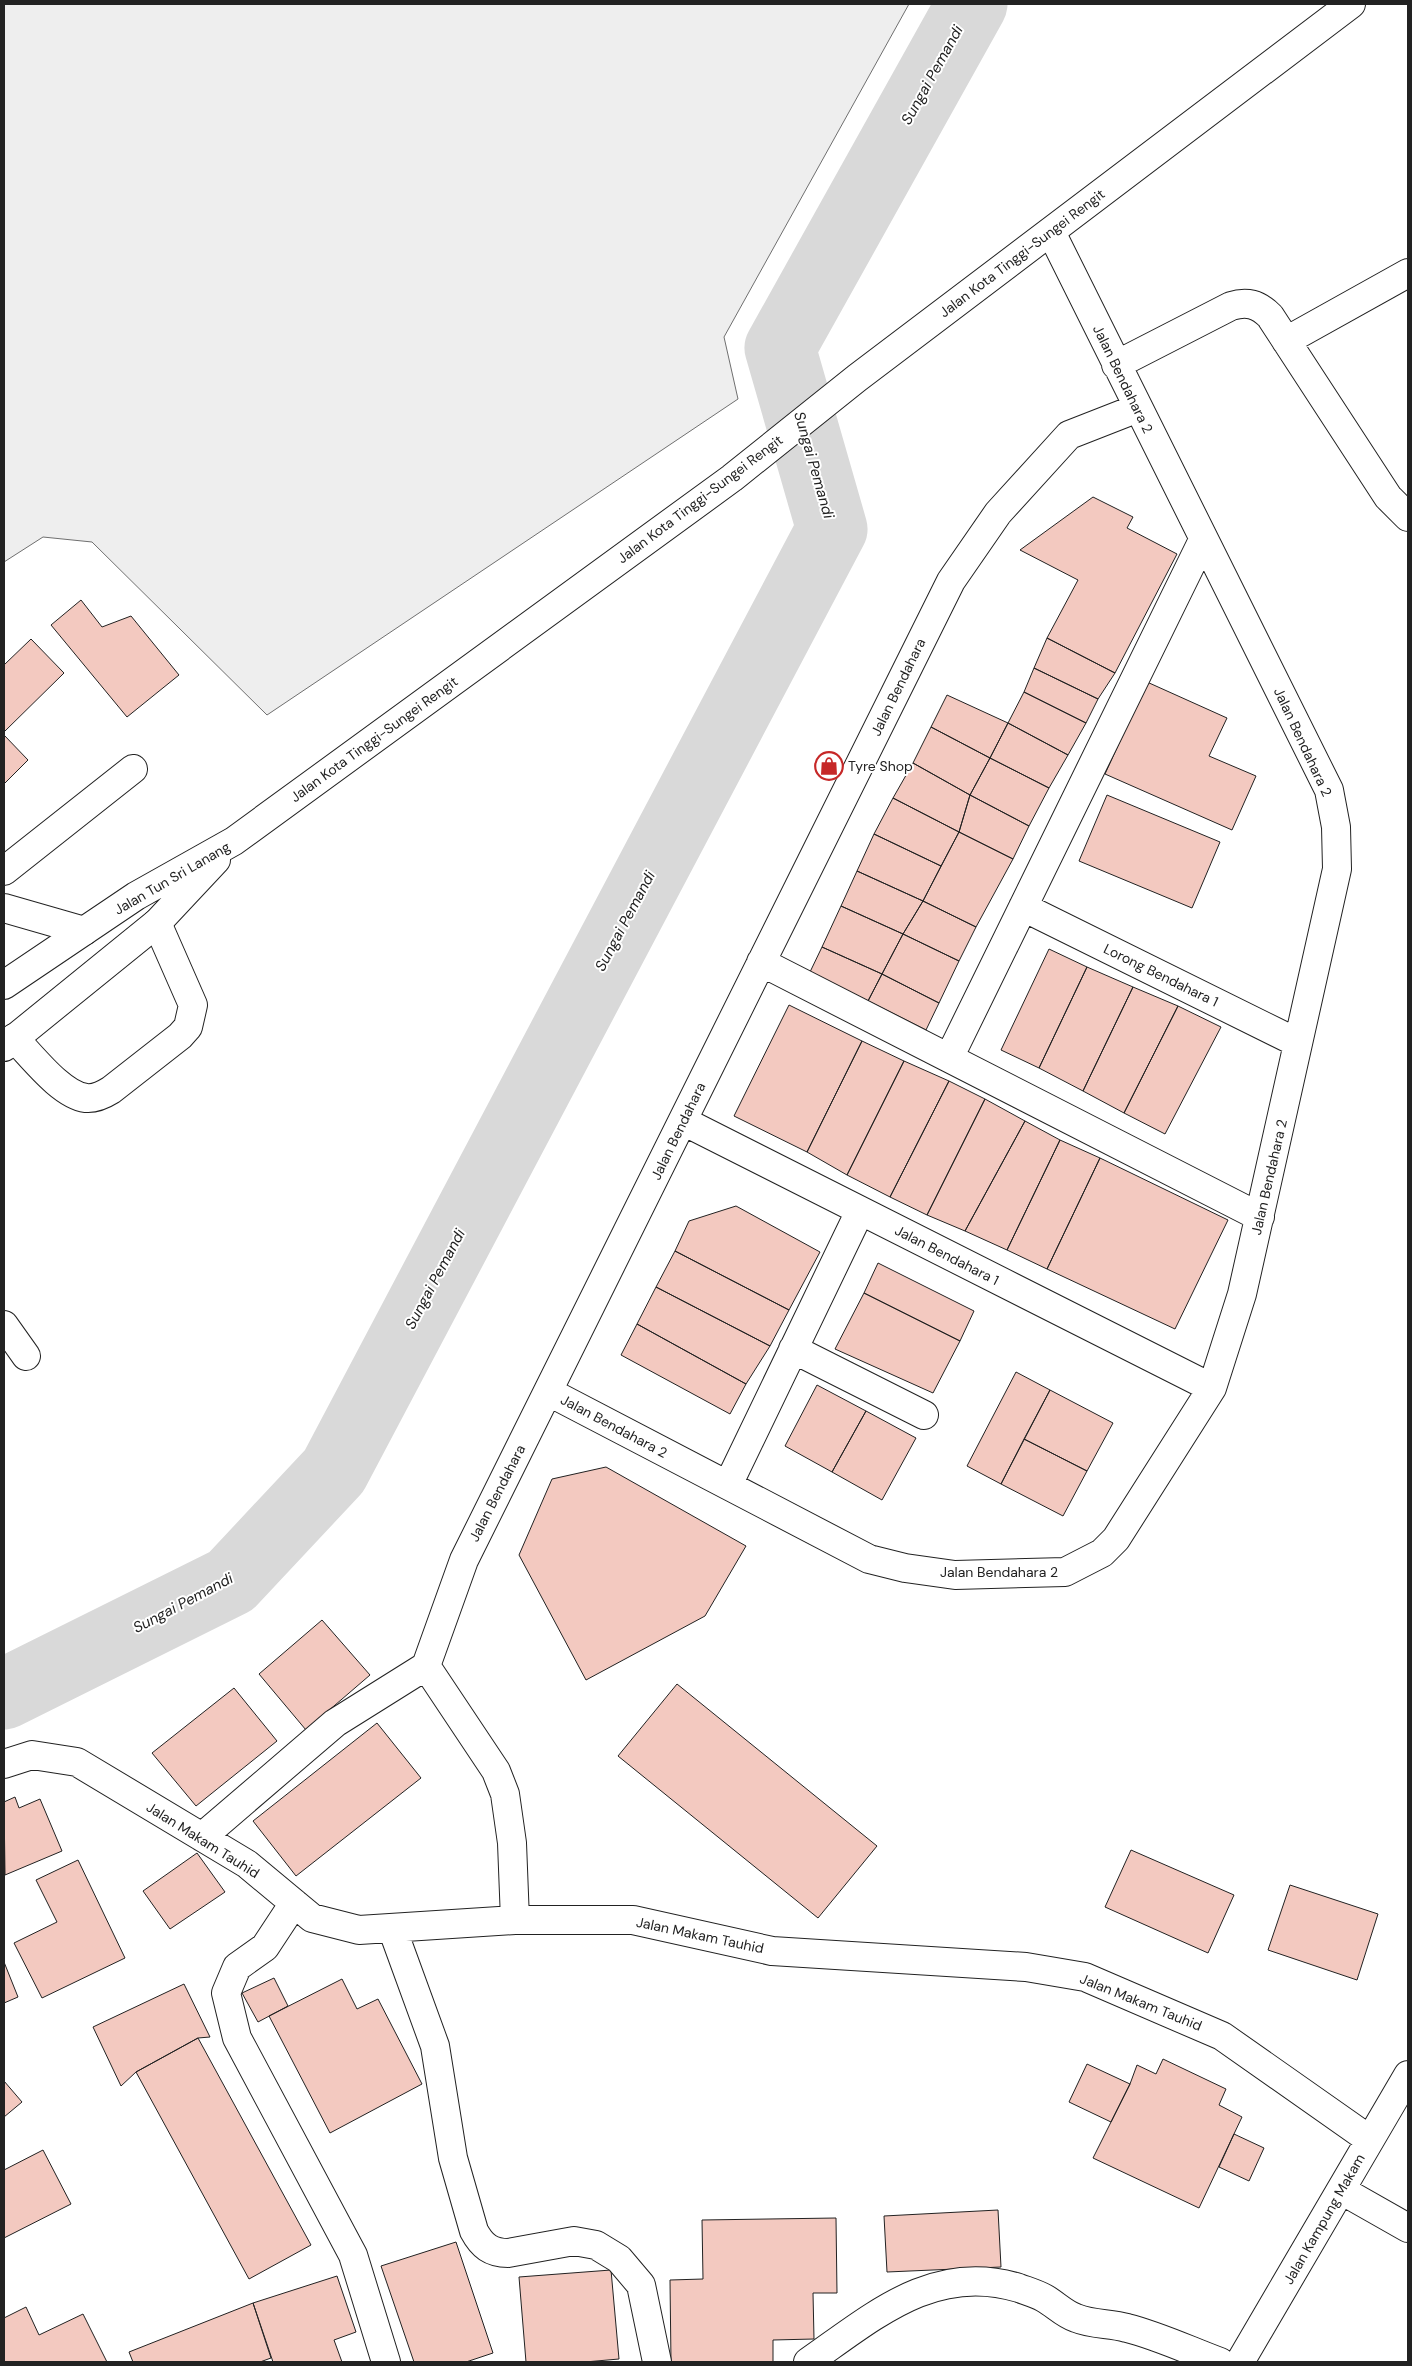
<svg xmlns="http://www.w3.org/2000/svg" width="1412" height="2366" font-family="'DM Sans',sans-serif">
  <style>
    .green { fill: #eee; stroke: #6f6f6f }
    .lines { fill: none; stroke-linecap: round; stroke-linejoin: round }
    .river { stroke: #d9d9d9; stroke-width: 71 }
    .building { fill: #f3c9c0; stroke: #222 }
    .minor-casing { stroke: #222; stroke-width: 30 }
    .major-casing { stroke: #222; stroke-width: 30 }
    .minor { stroke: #fff; stroke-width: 28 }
    .major { stroke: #fff; stroke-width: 28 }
    .labels { text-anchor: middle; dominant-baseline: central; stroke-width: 4; stroke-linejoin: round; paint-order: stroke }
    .street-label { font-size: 14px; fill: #222; stroke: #fff }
    .poi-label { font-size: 14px; fill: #222; stroke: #fff; text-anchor: start }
    .water-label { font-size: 15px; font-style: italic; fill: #222; stroke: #fff }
  </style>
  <rect width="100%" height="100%" fill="#fff"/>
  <path class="green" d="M4 4H909L724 337 738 399 267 715 92 542 43 537 4 562Z"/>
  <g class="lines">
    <path class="river" d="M4 1694 231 1581 334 1471 832 529 780 348 972 4"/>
  </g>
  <path class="building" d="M1093 497 1133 517 1127 528 1177 554 1115 673 1047 638 1078 580 1020 550Z
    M81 600 102 627 131 616 179 675 127 717 51 625Z
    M1047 638 1115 673 1098 699 1034 668Z
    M31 639 64 673 4 732V665Z
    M1034 668 1098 699 1086 723 1024 692Z
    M1147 682 1227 718 1209 756 1256 776 1232 830 1105 774Z
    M1024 692 1086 723 1068 755 1008 723Z
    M947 695 1008 723 990 758 931 727Z
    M1008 723 1068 755 1049 788 990 758Z
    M931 727 990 758 970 795 913 763Z
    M4 735 28 760 4 784Z
    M990 758 1049 788 1029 826 970 795Z
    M913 763 970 795 959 832 893 798Z
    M970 795 1029 826 1013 859 959 832Z
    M1107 795 1220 842 1192 908 1079 861Z
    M893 798 959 832 941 866 874 834Z
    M959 832 1013 859 976 927 923 901Z
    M874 834 941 866 923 901 857 871Z
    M857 871 923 901 903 934 841 906Z
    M923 901 976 927 959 961 903 934Z
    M841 906 903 934 882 974 822 947Z
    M903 934 959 961 939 1003 882 974Z
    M822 947 882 974 868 1001 810 972Z
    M1049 949 1087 967 1039 1068 1001 1050Z
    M1087 967 1133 987 1083 1091 1039 1068Z
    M882 974 939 1003 926 1030 868 1001Z
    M1133 987 1178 1006 1124 1113 1083 1091Z
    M789 1005 862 1041 807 1152 734 1116Z
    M1178 1006 1221 1027 1165 1134 1124 1113Z
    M862 1041 904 1061 847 1175 807 1152Z
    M904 1061 949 1081 890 1197 847 1175Z
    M949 1081 985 1099 927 1215 890 1197Z
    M985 1099 1025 1121 965 1231 927 1215Z
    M1025 1121 1060 1140 1007 1250 965 1231Z
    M1060 1140 1100 1158 1047 1269 1007 1250Z
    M1100 1158 1228 1220 1175 1329 1047 1269Z
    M736 1206 820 1252 789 1310 675 1251 689 1221Z
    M675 1251 789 1310 770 1346 656 1287Z
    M878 1263 974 1311 960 1341 864 1293Z
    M656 1287 770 1346 746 1384 637 1324Z
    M864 1293 960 1341 933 1393 835 1349Z
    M637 1324 746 1384 730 1414 621 1355Z
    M1016 1372 1050 1390 1001 1484 967 1466Z
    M817 1385 866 1411 832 1472 785 1446Z
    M1050 1390 1113 1423 1087 1471 1024 1439Z
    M866 1411 916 1438 882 1500 832 1472Z
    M1024 1439 1087 1471 1063 1516 1001 1484Z
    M606 1467 746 1546 705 1616 586 1680 519 1555 552 1479Z
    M322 1620 370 1675 306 1730 259 1674Z
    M677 1684 877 1846 818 1918 618 1756Z
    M234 1688 277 1741 196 1806 152 1753Z
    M377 1723 421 1778 296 1876 253 1821Z
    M15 1797 19 1808 40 1799 62 1851 5 1875 4 1802Z
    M1131 1850 1234 1895 1208 1953 1105 1907Z
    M197 1853 225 1892 170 1929 143 1891Z
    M78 1860 125 1958 42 1998 14 1943 57 1922 36 1880Z
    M1290 1885 1378 1914 1357 1980 1268 1950Z
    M4 1962 18 1997 4 2003Z
    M274 1978 288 2006 258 2022 242 1993Z
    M342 1979 357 2009 378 1999 422 2084 330 2133 269 2016Z
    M184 1984 210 2037 198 2038 136 2072 121 2086 93 2027Z
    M198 2038 311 2245 249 2279 136 2072Z
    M1163 2059 1226 2089 1219 2105 1242 2117 1199 2208 1093 2158 1130 2084 1137 2065 1156 2074Z
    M1087 2064 1130 2084 1111 2122 1069 2102Z
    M4 2081 22 2102 4 2117Z
    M1234 2134 1264 2148 1249 2181 1219 2167Z
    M43 2150 71 2204 4 2238V2170Z
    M998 2210 1001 2267 887 2272 884 2216Z
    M836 2218 837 2293H813L814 2339 773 2340V2362H671L670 2280 703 2279 702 2220Z
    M456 2242 493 2353 466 2362H414L381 2266Z
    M611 2270 619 2359 585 2362H526L519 2277Z
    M337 2276 356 2332 334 2340 342 2362H273L253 2303Z
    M253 2303 271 2358 260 2362H133L129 2352Z
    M26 2307 39 2335 83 2314 107 2362H4V2318Z"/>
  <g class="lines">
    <defs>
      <path id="minor" d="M1286 341 1408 273
        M1116 365 1231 306C1247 301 1258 304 1270 316L1388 497 1408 517
        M4 871 133 769
        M1023 907 1298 1043
        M4 908 84 931
        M761 962 1260 1217
        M14 1038C32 1056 61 1095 86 1098 95 1099 103 1095 111 1090L180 1036 188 1027 193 1005 157 923
        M949 1058 1203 540
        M683 1121 1212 1388
        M4 1325 26 1356
        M793 1349 924 1415
        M549 1392 869 1559 905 1568 955 1575 1065 1572 1102 1553 1116 1539 1212 1388 1242 1294 1337 869 1336 827 1329 790 1051 232
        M728 1485 860 1211
        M426 1666 496 1771 505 1794 512 1843 515 1920
        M4 1764 32 1755 77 1762 247 1864 312 1918 359 1930 515 1920H633L772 1951 1026 1967 1085 1977 1222 2036 1370 2140
        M202 1837 335 1723 426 1666 464 1560 951 581 998 513 1069 435 1138 408
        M294 1903 265 1947 237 1967 226 1993 237 2038 353 2255 386 2362
        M392 1928 435 2046 453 2158 474 2231C482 2246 491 2253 508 2253L574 2241 596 2245 619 2259 641 2285 657 2362
        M1341 2190 1408 2228
        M808 2362C874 2316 934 2262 1019 2288 1027 2291 1037 2294 1044 2298 1055 2304 1064 2314 1076 2318 1093 2325 1110 2323 1127 2328 1159 2336 1190 2351 1220 2362
        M1240 2362 1408 2075"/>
      <path id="major" d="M4 985 136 896 234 841 732 478 857 378 1351 4
        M4 1047 157 923 216 860"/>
    </defs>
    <use href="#minor" class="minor-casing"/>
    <use href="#major" class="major-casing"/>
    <use href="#minor" class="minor"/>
    <use href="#major" class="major"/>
  </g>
  <defs>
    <symbol id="shop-ring" viewBox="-11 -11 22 22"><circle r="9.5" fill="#fff" stroke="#c62828" stroke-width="1.5"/><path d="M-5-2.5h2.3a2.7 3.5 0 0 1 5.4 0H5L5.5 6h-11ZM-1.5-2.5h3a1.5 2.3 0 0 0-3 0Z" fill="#c62828"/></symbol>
  </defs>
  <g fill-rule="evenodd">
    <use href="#shop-ring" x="813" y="750" width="32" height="32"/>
  </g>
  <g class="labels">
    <g class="street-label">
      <text transform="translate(1022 253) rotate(-37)">Jalan Kota Tinggi-Sungei Rengit</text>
      <text transform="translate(1123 379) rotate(64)">Jalan Bendahara 2</text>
      <text transform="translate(700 499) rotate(-37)">Jalan Kota Tinggi-Sungei Rengit</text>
      <text transform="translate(898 687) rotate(-64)">Jalan Bendahara</text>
      <text transform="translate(374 739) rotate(-36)">Jalan Kota Tinggi-Sungei Rengit</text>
      <text transform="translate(1303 742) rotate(65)">Jalan Bendahara 2</text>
      <text transform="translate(172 878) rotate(-30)">Jalan Tun Sri Lanang</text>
      <text transform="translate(1161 975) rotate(26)">Lorong Bendahara 1</text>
      <text transform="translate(678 1131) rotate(-64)">Jalan Bendahara</text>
      <text transform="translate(1269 1177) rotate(-77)">Jalan Bendahara 2</text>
      <text transform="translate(947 1255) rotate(27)">Jalan Bendahara 1</text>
      <text transform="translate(614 1426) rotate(28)">Jalan Bendahara 2</text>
      <text transform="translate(497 1493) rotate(-63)">Jalan Bendahara</text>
      <text x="999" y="1572">Jalan Bendahara 2</text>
      <text transform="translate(203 1840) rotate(32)">Jalan Makam Tauhid</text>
      <text transform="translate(700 1935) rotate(12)">Jalan Makam Tauhid</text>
      <text transform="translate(1141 2002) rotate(22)">Jalan Makam Tauhid</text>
      <text transform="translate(1324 2219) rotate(-60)">Jalan Kampung Makam</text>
    </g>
    <g class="poi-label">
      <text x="848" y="766">Tyre Shop</text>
    </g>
    <g class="water-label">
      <text transform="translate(932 75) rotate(-61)">Sungai Pemandi</text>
      <text transform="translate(814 465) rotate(74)">Sungai Pemandi</text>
      <text transform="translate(625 921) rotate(-62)">Sungai Pemandi</text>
      <text transform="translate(435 1279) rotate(-62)">Sungai Pemandi</text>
      <text transform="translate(183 1603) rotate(-28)">Sungai Pemandi</text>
    </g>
  </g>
  <rect width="1412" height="2366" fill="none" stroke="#222222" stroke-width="10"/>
</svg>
